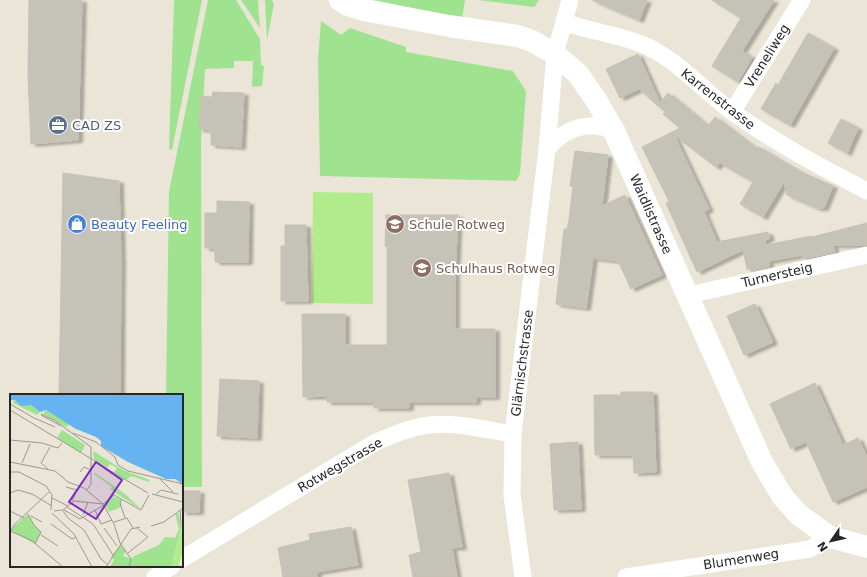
<svg xmlns="http://www.w3.org/2000/svg" width="867" height="577" font-family="'DejaVu Sans',sans-serif">
  <style>
    .green { fill: #9fe391 }
    .pitch { fill: #b2eb8c }
    .building { fill: #c5c2b7; stroke: #c5c2b1; filter: url(#shadow) }
    .lines { fill: none; stroke-linecap: round; stroke-linejoin: round }
    .street { stroke: #fff; stroke-width: 17 }
    .secondary { stroke: #fff; stroke-width: 22 }
    .labels { text-anchor: middle; dominant-baseline: central; stroke-width: 4; stroke-linejoin: round; paint-order: stroke }
    .street-label { font-size: 13px; fill: #272727; stroke: #fff }
    .service-label { font-size: 13px; fill: #4e5e75; stroke: #fff; text-anchor: start }
    .shop-label { font-size: 13px; fill: #366cbe; stroke: #fff; text-anchor: start }
    .education-label { font-size: 13px; fill: #785e54; stroke: #fff; text-anchor: start }
    .inset-river { fill: none; stroke: #66b3f1; stroke-width: 2 }
    .inset-road { fill: none; stroke: #9c9991; stroke-width: 1 }
    .view { fill: #7b2cbf; fill-opacity: 0.15; stroke: #7b2cbf; stroke-width: 2 }
    .inset-edge { fill: none; stroke: #272727; stroke-width: 2 }
  </style>
  <defs>
    <filter id="shadow"><feDropShadow dx="4.5" dy="2.5" stdDeviation="1" flood-color="#0004"/></filter>
  </defs>
  <rect width="100%" height="100%" fill="#eae5d7"/>
  <path class="green" d="M174 0H202L172 150 169 149Z
    M208 0H236L260 39 261 65 264 66 262 86 252 87 253 61H234V68L205 69 201 140 202 487H182V395H166L169 192Z
    M241 0H258L260 28Z
    M265 0H272L274 4 267 40Z
    M374 0H465L462 19Z
    M478 0H539L534 7Z
    M321 21 341 35 350 28 406 47V52L513 71 526 91 520 174 516 181 320 176 318 58Z"/>
  <path class="pitch" d="M313 192 373 193V304L312 303Z"/>
  <path class="building" d="M29 0H82L78 140 31 144 28 76Z
    M592 0H647L639 20Z
    M712 0H774L742 51 752 57 738 82 712 66 741 18Z
    M808 33 834 48 790 125 761 109 776 83 778 85Z
    M638 54 660 103 668 93 708 126 715 117 757 149 759 147 799 171 833 186 824 208H817L787 195 784 182 763 217 740 204 753 182 720 163 716 167 674 135 709 209 704 212 717 242 768 232 770 238 760 243 765 241 766 245 812 236V237L867 223V245H833L835 252 803 259 802 255 769 261V267L751 271 750 269H747L743 250 697 272 666 203 669 202 666 195 642 147 680 128 663 114 665 112 639 89 620 98 606 69Z
    M213 92 244 93 241 147 211 145V130L199 129 201 96 212 97Z
    M841 119 858 128 847 153 828 143Z
    M575 151 608 155 602 206 625 195 662 275 631 289 618 261 593 258 586 308 556 304 564 229H567L569 220 573 186H570Z
    M63 173 119 181 121 259 120 395H59Z
    M217 201 249 202 248 262H215V248H205V213H217Z
    M386 215H458L455 275V329H495V397H476V402H409V408H374V402H327V396L303 397 302 314H345V345H387V246H385Z
    M285 225H306L308 301H281V246H285Z
    M755 304 773 342 744 355 727 316Z
    M220 379 259 381 257 438 217 436Z
    M815 383 843 445 858 438 867 457V487L833 502 806 442 791 449 770 404Z
    M621 392H653L656 472 634 473 633 455H595L594 395H621Z
    M578 442 581 509 554 510 550 444Z
    M449 473 462 547 452 548 457 577H413L409 555 421 552 408 480Z
    M182 491H200L199 512H182Z
    M351 527 358 565 317 572V577H283L278 548 310 540 309 534Z"/>
  <g class="lines">
    <path class="street" d="M564 22C588 31 615 34 639 43 676 57 703 91 734 113 776 143 821 167 867 191
      M732 112 802 0
      M547 149C565 128 588 120 614 131
      M688 297 698 293 867 255
      M182 559 374 443C393 435 410 427 430 425 458 422 486 430 513 434
      M155 577 172 566
      M523 577 512 495 513 434 547 149 555 54 570 0
      M626 577 810 549 830 537"/>
    <path class="secondary" d="M340 0 348 5 364 10 449 26 518 36 532 41 555 54 578 74 596 100 614 131 762 462 782 496 799 515 830 537 867 547"/>
  </g>
  <defs>
    <symbol id="office-disc" viewBox="-11 -11 22 22"><circle r="9.5" fill="#5c6f8a" stroke="#fff"/><path d="M-6-3h4V-5.5h4V-3h4V5H-6ZM-1-4.5V-3h2v-1.5ZM-6 0V1H6V0Z" fill="#fff"/></symbol>
    <symbol id="shop-disc" viewBox="-11 -11 22 22"><circle r="9.5" fill="#3f7fe0" stroke="#fff"/><path d="M-5-2.5h2.3a2.7 3.5 0 0 1 5.4 0H5L5.5 6h-11ZM-1.5-2.5h3a1.5 2.3 0 0 0-3 0Z" fill="#fff"/></symbol>
    <symbol id="school-disc" viewBox="-11 -11 22 22"><circle r="9.5" fill="#8d6e63" stroke="#fff"/><path d="M0-5L7-2L0 1L-7-2ZM-4 1L0 2.5L4 1V4Q0 6-4 4Z" fill="#fff"/></symbol>
  </defs>
  <g fill-rule="evenodd">
    <use href="#office-disc" x="47" y="114" width="22" height="22"/>
    <use href="#shop-disc" x="66" y="213" width="22" height="22"/>
    <use href="#school-disc" x="384" y="213" width="22" height="22"/>
    <use href="#school-disc" x="411" y="257" width="22" height="22"/>
  </g>
  <g class="labels">
    <g class="street-label">
      <text transform="translate(767 56) rotate(-58)">Vreneliweg</text>
      <text transform="translate(718 99) rotate(38)">Karrenstrasse</text>
      <text transform="translate(651 214) rotate(66)">Waidlistrasse</text>
      <text transform="translate(777 275) rotate(-13)">Turnersteig</text>
      <text transform="translate(522 363) rotate(-83)">Glärnischstrasse</text>
      <text transform="translate(340 465) rotate(-30)">Rotwegstrasse</text>
      <text transform="translate(741 559) rotate(-9)">Blumenweg</text>
    </g>
    <g class="service-label">
      <text x="72" y="125">CAD ZS</text>
    </g>
    <g class="shop-label">
      <text x="91" y="224">Beauty Feeling</text>
    </g>
    <g class="education-label">
      <text x="409" y="224">Schule Rotweg</text>
      <text x="436" y="268">Schulhaus Rotweg</text>
    </g>
  </g>
  <g transform="translate(10 394)">
    <rect width="173" height="173" fill="#eae5d7"/>
    <path d="M4 6 21 11 30 18 27 21 3 9ZM36 16 60 30 59 31 56 33 35 21 33 19ZM52 36 75 51 71 59 47 44ZM83 57 115 77 140 86 139 88 121 82 116 86 104 78 107 74 100 70 97 74 84 65ZM85 79 114 99 131 115 104 98 100 95 102 93 84 80ZM103 102 111 106V113L99 118 95 110ZM165 119 169 120 170 131H172L161 173H96H100L104 166 101 163 110 151 116 157 113 162 123 165 122 163 149 151 155 143 165 144 169 135ZM18 120 24 131 31 138 25 150 3 138 1 135Z" fill="#9fe391"/>
    <path d="M172 133 173 158 168 173H161Z" fill="#b2eb8c"/>
    <path d="M0 0H173V89L170 91 171 89 165 85H156L118 68 91 52V47L86 43 66 35 36 16 30 18 21 11 11 12 5 6H0Z" fill="#66b3f1"/>
    <path class="inset-river" d="M31 17 36 0"/>
    <path class="inset-road" d="M0 10 24 24M0 16 90 70M31 20 44 26 81 53V90L77 96M31 21 51 32M24 24 45 33M63 39 86 48 105 63 108 71 118 77 173 90M0 46 32 49 48 54 52 49M0 68 45 77 58 88 74 94 93 110 104 130 110 149 121 165 119 173M12 69 20 50M89 70 138 99M38 75 31 69 40 53M0 78H9L36 92 42 101 41 116M70 78 74 73 81 76M150 85 163 98M56 93 67 96 62 107M0 99 8 96 22 100 42 112M142 100 173 108M146 100 151 96 168 100M42 104 58 112M112 105 110 109 115 124M57 113 83 130 103 161M54 116 70 125 94 111M85 116 91 130 102 126M170 116 171 131M0 117 14 124M44 117 53 116 64 107 93 110 104 101 131 116 139 101M53 117 58 124 74 136 91 165 97 170M42 119 64 140 82 173M18 120 24 131 31 138 25 150M73 121 78 108M21 122 32 128M104 128 117 124 123 134M41 130 62 145 66 143M141 132 154 128 173 114M94 134 107 152M0 137 21 146 53 173M1 137 4 131 39 98M31 141 48 152M118 159 138 143 127 134M96 173 121 135 130 133"/>
    <path class="view" d="M86 68 112 86 86 125 59 108Z"/>
    <rect width="173" height="173" class="inset-edge"/>
  </g>
  <g transform="translate(831 541) rotate(236)" stroke="#ffffff" stroke-width="3" paint-order="stroke">
  <path d="M0-3L7 15L0 10L-7 15Z" fill="#272727"/>
  <text y="-6" font-size="11" font-weight="bold" text-anchor="middle" fill="#272727">N</text>
  </g>
</svg>
